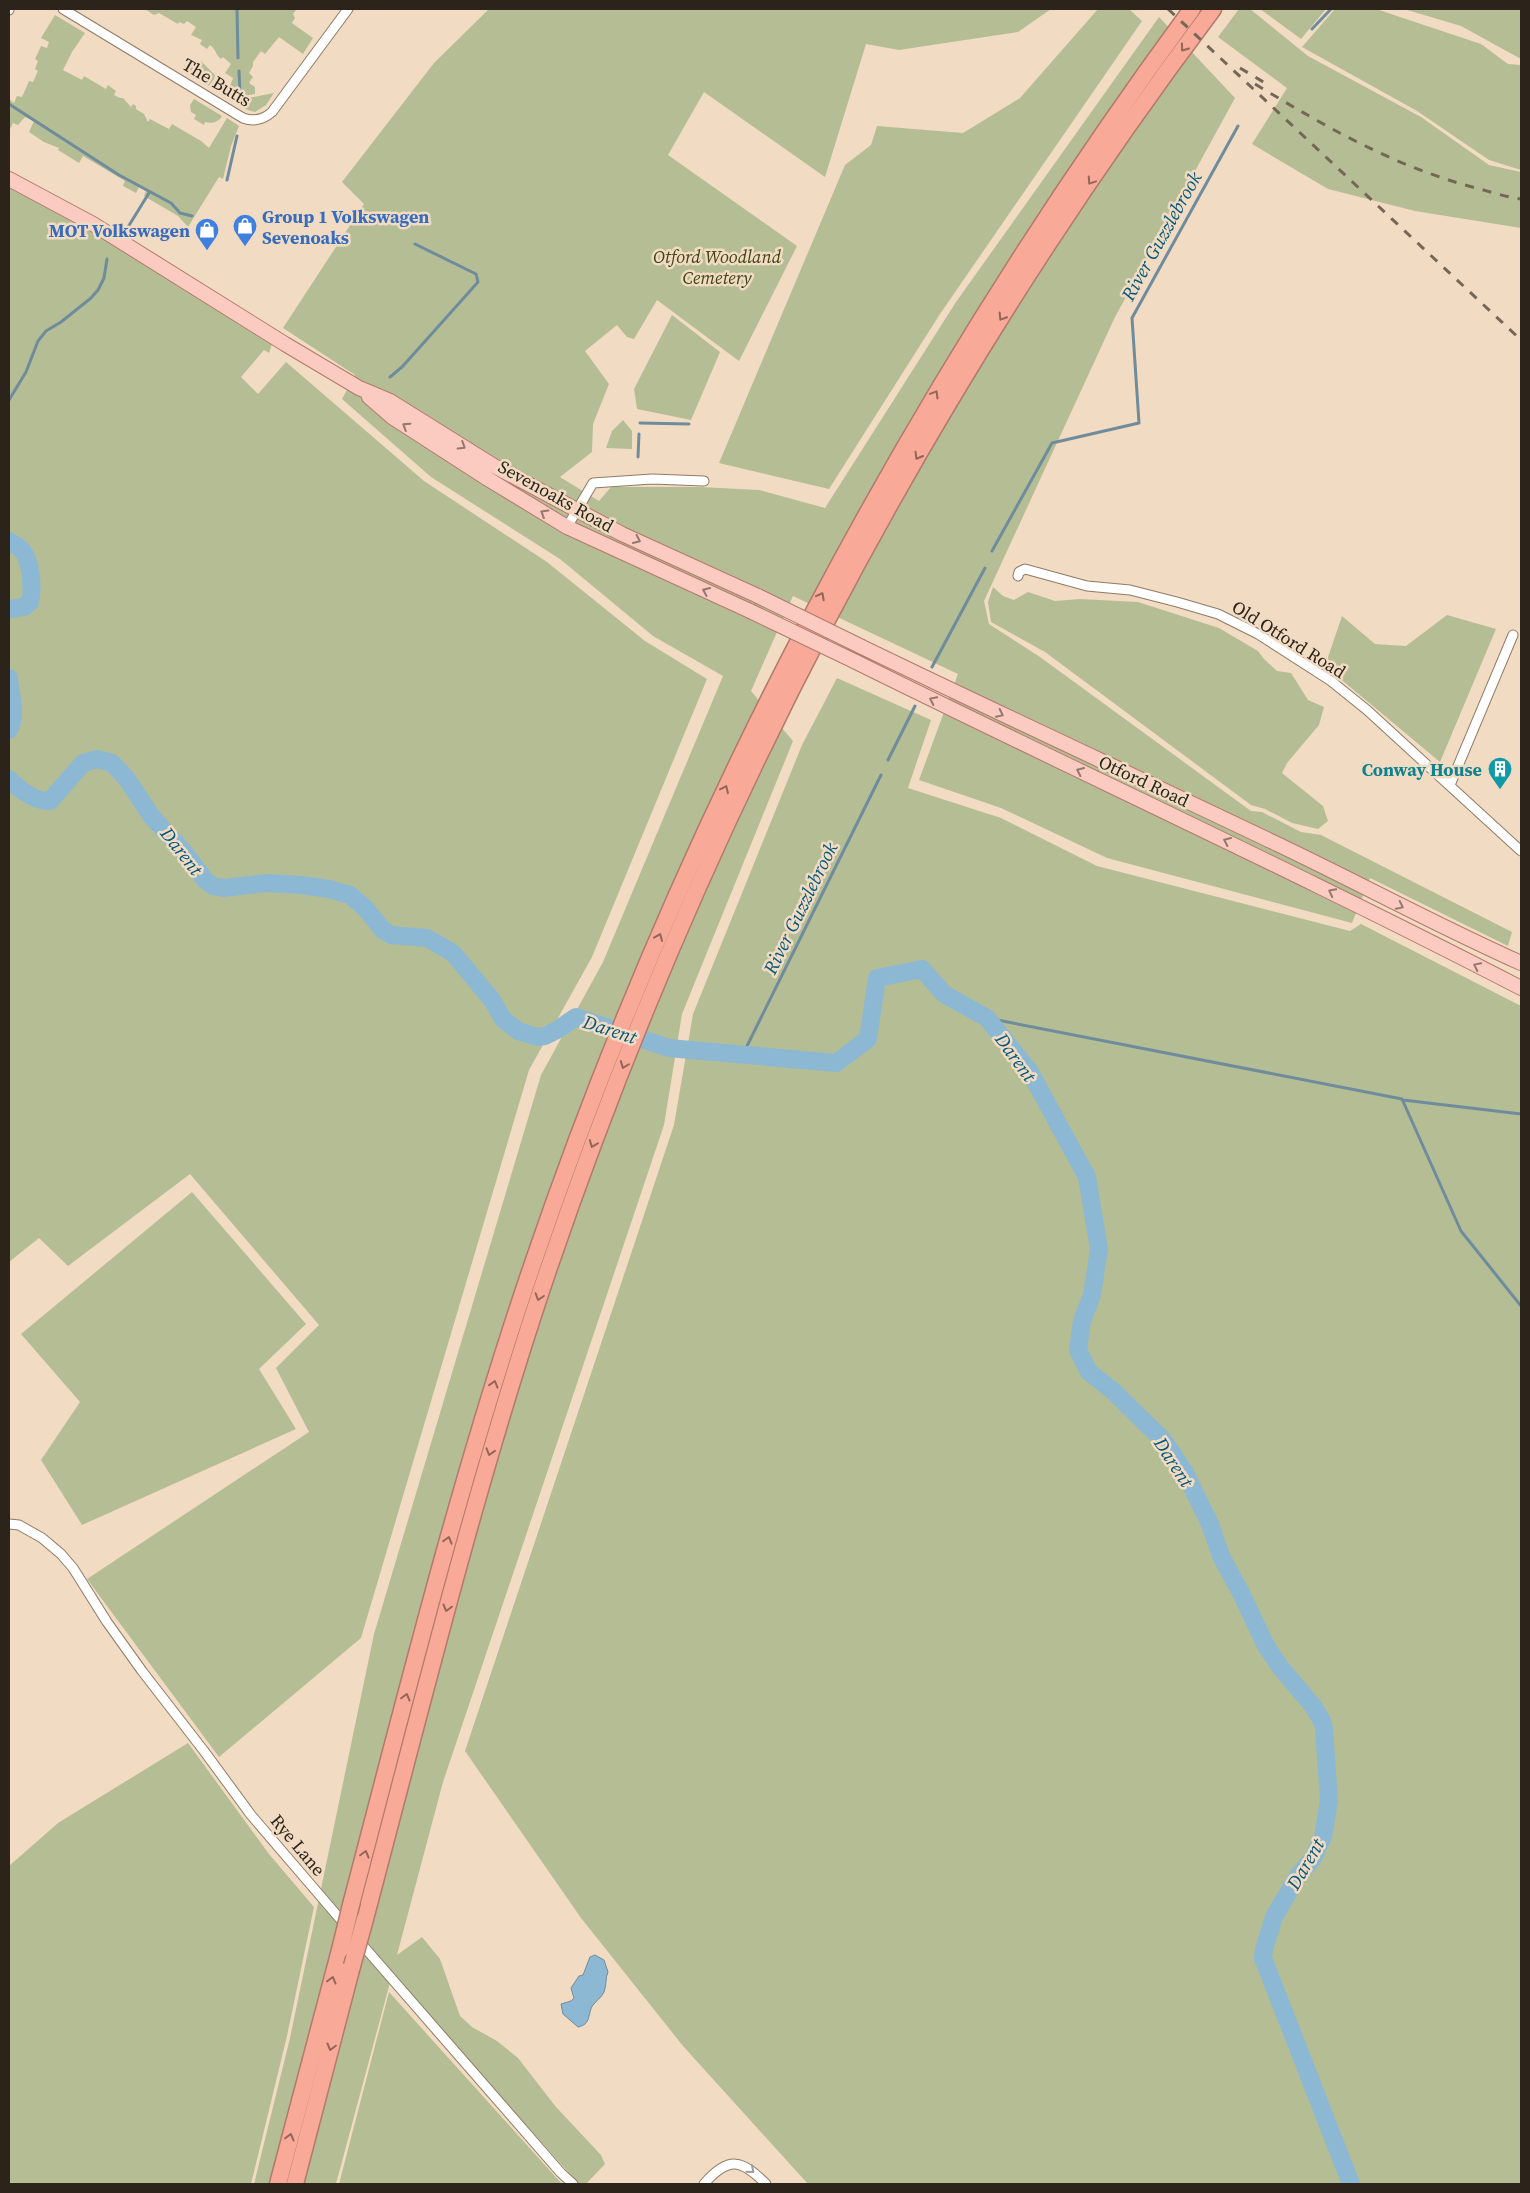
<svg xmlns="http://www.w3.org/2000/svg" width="1530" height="2193" font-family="'Source Serif 4',serif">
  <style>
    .green { fill: #b5bd95 }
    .water { fill: #8cb8d4; stroke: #6f8c9c }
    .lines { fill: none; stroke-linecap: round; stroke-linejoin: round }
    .stream { stroke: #6f8c9c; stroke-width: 3 }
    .river { stroke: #8cb8d4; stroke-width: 18 }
    .minor-casing { stroke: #8f7b64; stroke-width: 11 }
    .primary-casing { stroke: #b17a6b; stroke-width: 16 }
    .motorway-casing { stroke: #b17a6b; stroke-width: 19 }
    .minor { stroke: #fff; stroke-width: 9 }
    .primary { stroke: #fbcbc1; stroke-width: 14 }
    .motorway { stroke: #f8a997; stroke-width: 16 }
    .rail { stroke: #756758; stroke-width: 3; stroke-dasharray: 9 9; stroke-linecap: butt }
    .primary-bridge-casing { stroke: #b17a6b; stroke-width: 16; stroke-linecap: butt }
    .motorway-bridge-casing { stroke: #b17a6b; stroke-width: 19; stroke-linecap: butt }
    .primary-bridge { stroke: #fbcbc1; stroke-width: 14 }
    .motorway-bridge { stroke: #f8a997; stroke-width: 16 }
    .oneway { stroke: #926658 }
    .oneway2 { stroke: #94786e }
    .oneway3 { stroke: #a09c98 }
    .labels { text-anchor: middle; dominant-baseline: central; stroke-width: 5; stroke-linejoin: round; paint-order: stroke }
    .street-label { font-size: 18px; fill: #2c241a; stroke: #f2dbc3 }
    .shop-label { font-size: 18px; font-weight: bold; fill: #366cbe; stroke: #f2dbc3; text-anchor: start }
    .park-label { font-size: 18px; font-style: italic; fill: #3f4613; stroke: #f2dbc3 }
    .culture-label { font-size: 18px; font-weight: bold; fill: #0d838f; stroke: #f2dbc3; text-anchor: end }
    .water-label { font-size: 19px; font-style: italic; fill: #02577b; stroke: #f2dbc3 }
  </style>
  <rect width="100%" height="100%" fill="#f2dbc3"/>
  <path class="green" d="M145 9H301L296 10 293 14 295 18 292 23 313 38 303 54 279 37 265 54 261 51 253 62V66L249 73 253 77 249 83 255 87V94L230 98 226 96 233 78 225 73 231 64 223 57 221 59C215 54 216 49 210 45L207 49 200 44 202 40 191 35 196 27 187 21 184 24 179 22 178 24 159 13 154 15Z
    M489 9H1051L1018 32 899 50 866 44 825 177 704 92 668 155 797 246 739 361 657 300 634 339 627 337 617 325 585 351 609 384 593 424 592 452 560 477 599 501 611 487H700L759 490 825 508 956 302 1159 17 1235 98 1115 317 984 601 989 624 1040 657 1251 811 1262 812 1301 832 1321 835 1512 932 1508 946 1370 878 1352 923 1107 858 1001 808 919 780 958 674 793 596 751 691 793 741 682 1014 664 1125 443 1782 397 1955 422 1937 440 1959 460 2016 472 2027 497 2041 518 2058 556 2107 601 2155 605 2164 586 2184H579L392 1975 336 2184H254L290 2038 374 1634 541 1075 603 962 723 676 653 636 560 559 431 477 342 399 355 375 283 328 364 204 342 182 434 63Z
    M1098 9H1129L1142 21 940 314 829 489 719 463 845 165 871 145 877 126 963 133 1020 98Z
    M1239 9H1250L1308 56 1421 117 1489 165 1521 172V228L1415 211 1328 189 1252 144 1287 88 1218 37Z
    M1260 9H1326L1301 39Z
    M1335 9H1376L1481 44 1508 64 1521 65V170L1489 160 1417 111 1302 47Z
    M1404 9H1521V59L1461 26Z
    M55 15 85 33 72 52 63 70 82 80 84 76 106 89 108 85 116 91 114 95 120 98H123L131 107 133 104 136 106V109L144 114 148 122 150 119 169 129 172 124 201 141 209 148 227 118 239 126 231 146 223 179 219 177 188 227 178 216 144 196 146 191 139 187 136 193 123 186 125 181 83 156 79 163 58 150 59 148 44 142 29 132 34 121 25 117 18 125 13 123 9 131V99L14 103 17 96 22 97 29 81 33 82 38 71 35 69 38 61 35 59 41 46 47 48 49 42 41 38Z
    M201 61 215 75 214 79 209 86 182 70 185 65 196 62 199 64Z
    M274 93 266 105 255 112 248 110 233 101Z
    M194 99 222 116C219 122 212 124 205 122L204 125 194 119 196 115 191 112 190 105Z
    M9 187 103 237 272 344 269 353 264 350 241 377 258 394 286 362 424 481 547 562 645 641 707 679 592 957 529 1070 361 1638 219 1757 87 1579 309 1432 276 1368 319 1325 190 1174 68 1266 39 1238 9 1262Z
    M672 315 720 352 691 420 637 409 634 389Z
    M623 420 632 431V449L606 448 612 431Z
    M993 587 1003 596 1014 600 1028 592 1055 601 1080 599 1138 602 1219 628 1258 651 1264 659 1277 671 1291 673 1308 700 1324 707 1319 725 1287 763 1282 773 1323 806 1328 821 1318 829 1292 823 1265 809 1251 805 1045 652 991 622 988 602Z
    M1447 615 1496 629 1440 762 1325 666 1342 616 1375 644 1406 646Z
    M837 678 931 720 908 788 1001 818 1097 866 1350 931 1361 924 1521 1006V2184H808L683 2046 581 1918 465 1751 674 1125 693 1014 802 745Z
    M192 1192 306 1324 259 1369 296 1429 82 1525 41 1460 80 1402 21 1334Z
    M188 1743 269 1854 314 1907 287 2036 251 2184H9V1866L58 1823Z
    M389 1992 562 2184H339Z"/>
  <path class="water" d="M595 1955 604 1960 608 1972C605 1978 607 1985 604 1992 601 1998 597 2000 593 2005 587 2014 592 2024 578 2027L563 2014 561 2004 571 2001 574 1998 571 1988 579 1976 583 1975 590 1957Z"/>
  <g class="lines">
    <path class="stream" d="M237 9 238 58
      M1312 29 1331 9
      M239 71 240 93
      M9 104 119 175 171 203 180 213 192 216
      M227 180 237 136
      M128 227 149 193
      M390 377 402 367 478 282 476 274 415 244
      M9 400 26 372 38 341 46 331 61 322 91 298 98 290 104 278 107 259
      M640 423 689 424
      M638 457 639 434
      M992 551 1052 443 1139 423 1132 318 1238 126
      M932 667 985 568
      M888 760 915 706
      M987 1018 1402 1099 1461 1231 1521 1306
      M743 1054 881 775
      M1403 1100 1521 1114"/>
    <path class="river" d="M9 541C13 544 19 546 22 550 32 563 33 588 30 602L24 607 9 609
      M9 678C10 696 18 712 9 730
      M9 779C18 789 36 802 50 801L83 763 97 759 112 763 127 779 152 817 183 851 206 881 213 886 223 888 267 883 301 885 329 889 350 895 365 908 383 930 391 935 427 938 453 953 492 1000 503 1019 518 1031 537 1037 545 1036 557 1030 576 1017 669 1048 836 1063 868 1039 877 978 922 969 944 994 987 1018 1030 1072 1087 1177 1099 1249 1092 1295 1082 1321 1078 1350 1089 1372 1113 1391 1164 1441 1185 1473 1210 1524 1221 1556 1242 1595 1266 1646 1281 1668 1313 1706 1322 1721 1324 1728 1329 1801 1323 1837 1313 1858 1298 1876 1274 1917 1264 1949 1263 1958 1351 2184"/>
    <defs>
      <path id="minor" d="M63 9 243 118C254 122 263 120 272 112L348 9
        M9 10V9
        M567 527 593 483 652 479 704 481
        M1018 576 1019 572 1025 569 1087 586 1130 590 1177 602 1218 614 1258 634 1331 681 1367 710 1521 851
        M1450 785 1513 635
        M9 1524 19 1525 42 1538 61 1554 73 1568 107 1622 142 1671 204 1751 251 1815 347 1927
        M359 1941 561 2173 573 2184
        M704 2184C729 2155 742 2160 766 2184"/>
      <path id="primary" d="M9 179 93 224 285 344 359 388 390 401 494 466 622 534 758 596
        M369 397 392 417 488 479 567 527 750 611
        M862 647C1000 714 1139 778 1277 844 1359 883 1438 926 1521 963
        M854 661C1076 771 1301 874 1521 988"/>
      <path id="motorway" d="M352 1901C408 1688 461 1474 532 1266 685 816 910 392 1192 9
        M365 1919C421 1708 473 1495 542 1288 696 830 923 394 1213 9
        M278 2184 340 1950
        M295 2184 352 1966"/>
    </defs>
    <use href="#minor" class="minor-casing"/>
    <use href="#primary" class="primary-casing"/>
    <use href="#motorway" class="motorway-casing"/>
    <use href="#minor" class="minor"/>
    <use href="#primary" class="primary"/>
    <use href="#motorway" class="motorway"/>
    <path class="rail" d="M1168 9 1521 340
      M1240 68 1265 83
      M1255 84C1328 128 1393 166 1476 188 1491 192 1506 197 1521 199"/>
    <defs>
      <path id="primary-bridge" d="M758 596 862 647
        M750 611 854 661"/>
      <path id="motorway-bridge" d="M340 1950 352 1901
        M352 1966 365 1919"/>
    </defs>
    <use href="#primary-bridge" class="primary-bridge-casing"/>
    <use href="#motorway-bridge" class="motorway-bridge-casing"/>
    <use href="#primary-bridge" class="primary-bridge"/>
    <use href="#motorway-bridge" class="motorway-bridge"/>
  </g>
  <defs><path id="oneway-chevron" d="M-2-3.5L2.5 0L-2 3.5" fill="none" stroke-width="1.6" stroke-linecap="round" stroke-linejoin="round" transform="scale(1.25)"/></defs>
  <g class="oneway">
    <use href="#oneway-chevron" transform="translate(1184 48) rotate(126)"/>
    <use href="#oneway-chevron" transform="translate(1091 181) rotate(124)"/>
    <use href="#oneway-chevron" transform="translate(1002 317) rotate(122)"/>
    <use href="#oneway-chevron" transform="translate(935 394) rotate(-59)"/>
    <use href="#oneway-chevron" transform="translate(918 456) rotate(120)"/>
    <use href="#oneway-chevron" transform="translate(821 596) rotate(-62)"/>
    <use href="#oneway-chevron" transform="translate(725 789) rotate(-65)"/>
    <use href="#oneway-chevron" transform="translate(659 937) rotate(-67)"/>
    <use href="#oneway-chevron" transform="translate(624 1065) rotate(111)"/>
    <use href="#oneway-chevron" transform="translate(593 1144) rotate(111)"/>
    <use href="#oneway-chevron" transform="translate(539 1297) rotate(108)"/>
    <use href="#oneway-chevron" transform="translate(494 1384) rotate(-73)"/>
    <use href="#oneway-chevron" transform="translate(490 1452) rotate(107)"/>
    <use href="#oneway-chevron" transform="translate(448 1540) rotate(-74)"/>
    <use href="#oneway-chevron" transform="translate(447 1608) rotate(105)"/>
    <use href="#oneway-chevron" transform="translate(406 1697) rotate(-75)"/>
    <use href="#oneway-chevron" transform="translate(365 1854) rotate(-75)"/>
    <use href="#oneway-chevron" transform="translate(332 1980) rotate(-75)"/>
    <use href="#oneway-chevron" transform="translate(331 2047) rotate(105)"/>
    <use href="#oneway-chevron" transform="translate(290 2137) rotate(-75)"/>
  </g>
  <g class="oneway2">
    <use href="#oneway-chevron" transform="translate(406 426) rotate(-147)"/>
    <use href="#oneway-chevron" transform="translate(462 446) rotate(32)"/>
    <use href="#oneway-chevron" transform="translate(544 513) rotate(-149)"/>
    <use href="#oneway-chevron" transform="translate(637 540) rotate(25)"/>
    <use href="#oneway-chevron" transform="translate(706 591) rotate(-156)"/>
    <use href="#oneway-chevron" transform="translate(933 700) rotate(-154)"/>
    <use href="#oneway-chevron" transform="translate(1000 714) rotate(26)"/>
    <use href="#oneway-chevron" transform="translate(1080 771) rotate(-155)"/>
    <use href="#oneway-chevron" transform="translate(1227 841) rotate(-155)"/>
    <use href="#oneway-chevron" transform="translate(1332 892) rotate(-153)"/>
    <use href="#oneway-chevron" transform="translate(1400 906) rotate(26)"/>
    <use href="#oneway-chevron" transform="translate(1477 966) rotate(-154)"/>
  </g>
  <use class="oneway3" href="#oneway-chevron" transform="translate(751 2170) rotate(39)"/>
  <defs>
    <symbol id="shop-pin" viewBox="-11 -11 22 30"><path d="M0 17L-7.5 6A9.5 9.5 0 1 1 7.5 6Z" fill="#3f7fe0" stroke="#f2dbc3"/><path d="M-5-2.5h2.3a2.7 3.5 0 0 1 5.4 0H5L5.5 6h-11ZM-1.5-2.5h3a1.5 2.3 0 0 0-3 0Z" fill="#fff"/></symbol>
    <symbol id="building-pin" viewBox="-11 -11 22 30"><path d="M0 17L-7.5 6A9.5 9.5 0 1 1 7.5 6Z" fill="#0f9aa8" stroke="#f2dbc3"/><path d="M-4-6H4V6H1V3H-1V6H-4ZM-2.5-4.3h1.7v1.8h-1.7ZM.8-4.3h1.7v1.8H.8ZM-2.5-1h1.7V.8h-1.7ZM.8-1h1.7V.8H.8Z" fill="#fff"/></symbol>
  </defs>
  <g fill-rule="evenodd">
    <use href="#shop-pin" x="231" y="212" width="28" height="38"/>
    <use href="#shop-pin" x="193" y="216" width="28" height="38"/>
    <use href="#building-pin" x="1486" y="755" width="28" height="38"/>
  </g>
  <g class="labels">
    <g class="street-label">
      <text transform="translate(217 82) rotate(31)">The Butts</text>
      <text transform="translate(556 496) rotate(29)">Sevenoaks Road</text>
      <text transform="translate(1289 639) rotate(32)">Old Otford Road</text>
      <text transform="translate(1144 781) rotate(25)">Otford Road</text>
      <text transform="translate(298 1845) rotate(50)">Rye Lane</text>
    </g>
    <g class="shop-label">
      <text x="262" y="216">Group 1 Volkswagen<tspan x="262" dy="21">Sevenoaks</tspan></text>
      <text x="190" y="230" text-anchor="end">MOT Volkswagen</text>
    </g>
    <g class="park-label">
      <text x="717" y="256">Otford Woodland<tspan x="717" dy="21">Cemetery</tspan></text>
    </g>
    <g class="culture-label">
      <text x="1482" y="769">Conway House</text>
    </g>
    <g class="water-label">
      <text transform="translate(1161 236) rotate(-61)">River Guzzlebrook</text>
      <text transform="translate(182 851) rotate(52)">Darent</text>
      <text transform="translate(800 908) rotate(-64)">River Guzzlebrook</text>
      <text transform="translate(610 1029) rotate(18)">Darent</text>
      <text transform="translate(1016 1057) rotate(54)">Darent</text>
      <text transform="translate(1174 1462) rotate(57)">Darent</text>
      <text transform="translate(1305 1864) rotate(-60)">Darent</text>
    </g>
  </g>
  <rect width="1530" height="2193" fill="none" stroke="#2c241a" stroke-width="20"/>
</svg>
